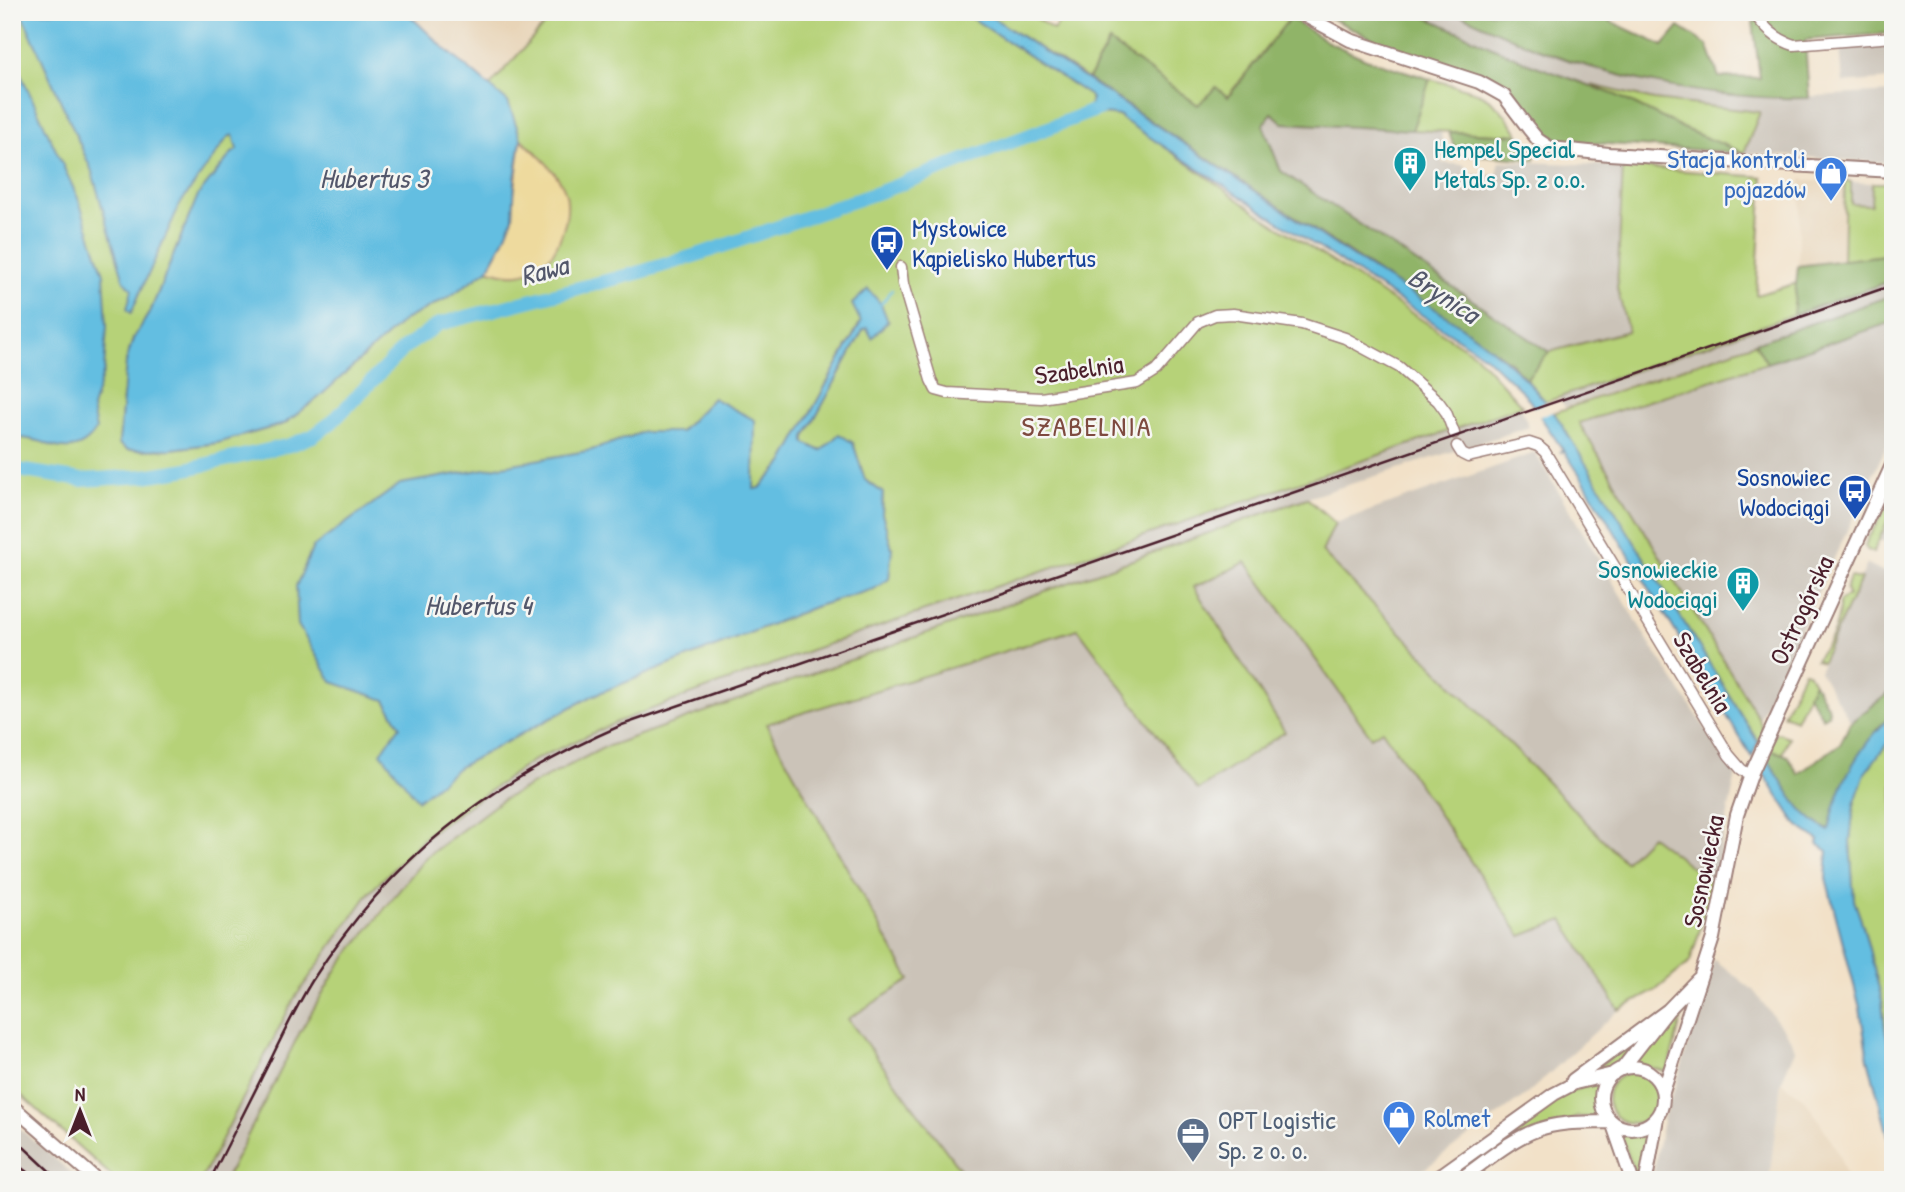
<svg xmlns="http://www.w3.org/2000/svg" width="1905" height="1192" font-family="'Patrick Hand',sans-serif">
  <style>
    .built { fill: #e8d4b7 }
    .industrial { fill: #cbc3b8 }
    .green { fill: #b6d278; stroke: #807852; stroke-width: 2; fill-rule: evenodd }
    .forest { fill: #90b468; stroke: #6d6a4a; stroke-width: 2 }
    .sand { fill: #eeda9e; stroke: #9c7c64; stroke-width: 2 }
    .water { fill: #64bee1; stroke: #576e86; stroke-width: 2 }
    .pier { fill: #f2e1c8 }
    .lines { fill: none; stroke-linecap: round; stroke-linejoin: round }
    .stream { stroke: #64bee1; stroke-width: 2.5 }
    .river { stroke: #64bee1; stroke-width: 14 }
    .minor-casing { stroke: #9e807a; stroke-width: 13 }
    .tertiary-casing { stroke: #9e807a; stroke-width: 16 }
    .minor { stroke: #fff; stroke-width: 10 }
    .tertiary { stroke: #fff; stroke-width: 12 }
    .rail { stroke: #4a1f2b; stroke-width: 2.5 }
    .labels { text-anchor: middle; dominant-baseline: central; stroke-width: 5; stroke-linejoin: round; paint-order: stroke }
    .culture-label { font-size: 26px; fill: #0d838f; stroke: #f6f6f2; text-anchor: start }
    .shop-label { font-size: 26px; fill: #366cbe; stroke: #f6f6f2; text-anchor: end }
    .transit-label { font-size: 26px; fill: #164399; stroke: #f6f6f2; text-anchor: start }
    .street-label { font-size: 26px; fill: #4a1f2b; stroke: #f6f6f2 }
    .service-label { font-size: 26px; fill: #4e5e75; stroke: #f6f6f2; text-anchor: start }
    .water-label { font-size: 28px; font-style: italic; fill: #53576b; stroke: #f6f6f2 }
    .neighbourhood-label { font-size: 28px; letter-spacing: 2px; fill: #7e4a3f; stroke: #f6f6f2 }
  </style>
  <rect width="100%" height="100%" fill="#f6f6f2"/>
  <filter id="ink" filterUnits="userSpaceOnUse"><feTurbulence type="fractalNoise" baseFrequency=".0143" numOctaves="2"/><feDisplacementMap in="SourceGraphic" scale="14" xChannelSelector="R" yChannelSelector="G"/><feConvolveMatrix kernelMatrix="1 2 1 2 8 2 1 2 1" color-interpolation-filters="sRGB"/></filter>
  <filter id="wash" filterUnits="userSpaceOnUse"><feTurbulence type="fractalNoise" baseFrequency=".00686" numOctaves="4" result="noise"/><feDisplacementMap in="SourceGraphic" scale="28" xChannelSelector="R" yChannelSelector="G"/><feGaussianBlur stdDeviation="1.57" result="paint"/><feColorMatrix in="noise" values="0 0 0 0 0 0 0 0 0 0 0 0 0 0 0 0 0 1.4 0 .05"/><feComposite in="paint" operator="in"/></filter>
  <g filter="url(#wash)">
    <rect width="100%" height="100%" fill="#f2e1c8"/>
    <path class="built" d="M406 12H556L489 87Z
      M1801 179 1811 181H1845L1843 261 1798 266Z
      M1781 1082 1802 1097 1813 1111 1837 1150 1848 1180H1769Z"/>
    <path class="industrial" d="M1415 12H1455L1539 49 1717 92 1778 98 1893 92V163L1744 153 1760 112 1654 100 1591 85 1525 62Z
      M1893 42V79L1843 83 1840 47Z
      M1273 112 1283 123 1441 132 1444 155 1442 163 1465 165 1464 174 1497 175 1500 161 1623 166 1617 288 1629 331 1549 352 1281 171 1263 125Z
      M1851 182 1872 183 1871 205 1850 204Z
      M1893 280V295L1565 407 1559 398Z
      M1893 322V432L1759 719 1579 423Z
      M1522 406V410L1529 427 1307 498 603 748 502 800 387 903 338 967 300 1032 225 1180H201L294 999 369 893 427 835 532 761 617 722 814 649Z
      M1535 453 1655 652 1736 774 1714 884 1651 837 1625 862 1322 551 1335 523Z
      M1893 509V557L1891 544 1879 540Z
      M1246 562 1371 737 1382 730 1521 936 1563 920 1619 1010 1527 1094 1409 1180H968L848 1018 909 980 765 724 1078 629 1198 789 1285 732 1194 586Z
      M1867 564 1893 576V690L1851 722 1819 671Z
      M1714 959 1753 990 1792 1041 1795 1050 1781 1082 1769 1180H1652L1664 1115 1676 1085Z
      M12 1122 74 1175 79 1180 12 1179Z"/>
    <path class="green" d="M12 12H306L233 135 238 150 232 153 191 212 151 310 133 339 126 362 119 444 128 450 172 449 217 443 284 424 318 398 404 320 449 297 488 269 494 271 537 153 521 139 508 102 489 87 556 12H963L1090 96 1092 102 1084 111 1074 116C934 169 795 223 652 267 608 281 563 291 518 301 496 306 472 310 451 318 393 338 368 393 321 428 295 446 264 450 234 456 191 466 147 475 103 477 73 477 43 471 12 466Z
      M984 12H1027L1053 30 1067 12H1098L1106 18 1110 12H1281L1290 18 1227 97 1198 105 1109 42 1088 79Z
      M1430 79C1477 92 1493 91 1519 135L1412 130Z
      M1591 85 1654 100 1760 112 1744 153 1689 131Z
      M1103 114 1121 116 1256 212 1476 355 1522 406 814 649 617 722 532 761 427 835 369 893 294 999 201 1180H116L12 1087V472C37 476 61 483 86 483 139 484 192 471 244 459 271 453 301 449 324 432 373 395 394 343 457 320L643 275 895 188 1076 120ZM861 321H888L872 337 866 327 863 330 805 437V443L821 451 853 443 865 480 883 493 882 514 892 548 874 589 817 606 594 695 459 767 418 799 400 726 385 700 592 450 643 432H680L713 398 754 490 760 488 783 463Z
      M1623 166 1763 177 1756 295 1798 283 1793 315 1546 402 1526 379 1549 352 1628 331 1617 288Z
      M1845 181 1851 182V204L1871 205 1872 183H1893V254L1843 261Z
      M1755 343 1767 363 1579 423 1759 719 1763 731 1758 742 1553 413Z
      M1893 493V509L1873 553 1867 550 1865 546 1867 540 1889 502H1891Z
      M1307 498 1335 523 1322 552 1625 862 1651 836 1714 884 1690 962 1655 991 1619 1010 1563 920 1521 936 1382 730 1371 737 1246 562 1194 587 1285 732 1198 790 1078 629 766 724 910 980 848 1019 968 1180H225L300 1032 338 967 426 857 502 800 603 748Z
      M1850 577 1861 579 1822 662 1816 660C1819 653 1822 651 1826 646 1835 633 1840 616 1839 602L1848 595 1846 589Z
      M1804 671 1808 672 1814 683 1796 720 1783 715Z
      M1777 733 1789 737 1782 754 1769 749 1774 736Z
      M1893 736V881L1890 883 1893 899V1061L1885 1029 1882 1000 1863 926 1854 900 1850 841 1854 805 1864 773Z
      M1688 994 1667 1072 1631 1062Z
      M1634 1040 1637 1042 1616 1066 1590 1073Z
      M1608 1098a25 25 0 1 1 50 0a25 25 0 1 1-50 0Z
      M1600 1081 1596 1099 1600 1117H1578L1484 1157 1451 1180H1442L1564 1094Z
      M1620 1132 1647 1138 1641 1180H1637Z"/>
    <path class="forest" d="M1318 12H1415L1525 62 1618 96 1689 131 1744 153 1563 141 1547 133 1534 121 1518 97 1507 85 1484 74 1382 43Z
      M1455 12H1591L1663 46 1679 27 1707 45 1719 77 1760 78 1753 22 1783 12H1893V33L1805 40 1809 98C1718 100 1623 82 1538 49 1510 38 1483 25 1455 12Z
      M1290 18 1328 42 1366 59 1430 79 1412 130 1283 123 1272 113 1263 125 1281 171 1549 352 1526 379 1511 363 1471 334 1088 79 1109 42 1198 105 1216 87 1228 97Z
      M1449 132 1519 135 1536 151 1535 160 1456 153Z
      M1893 254V280L1793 315 1798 266Z
      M1893 295V322L1767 363 1755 343Z
      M1814 683 1829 709 1828 714 1823 718 1808 695Z
      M1893 690V714L1877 729 1831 822 1830 831C1795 814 1787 788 1766 757L1769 749 1788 756 1798 774 1840 744 1851 722Z"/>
    <path class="sand" d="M521 139C536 153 560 173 566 194 569 208 566 223 561 236 549 270 522 282 488 269L503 242 515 188Z"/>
    <path class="water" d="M21 12H406L444 48 508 102 521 139 515 179 513 218 503 242 488 269 449 297 404 320 318 398 284 424 217 443 172 449 128 450 119 444 126 362 133 339 151 310 198 195 232 153 237 150 233 135 228 137 180 204 131 313 127 309 132 289 124 281 91 169Z
      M963 12H984C1107 92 1229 173 1350 255 1423 303 1506 344 1557 417L1758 742 1752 757 1580 475 1564 451 1560 452 1563 450 1525 394 1486 357 1122 119 1121 116 1103 114 1104 106 1090 105 1092 98 1090 96Z
      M12 55 78 198 104 274 107 326 104 370 92 408 96 430C84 450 67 452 47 444 37 439 23 439 12 436Z
      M868 289 881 304 888 321 872 338 867 328 863 330 805 437V443L821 451 839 434 853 443 865 480 883 493 882 514 892 548 889 579 874 589 817 606 594 695 459 767 418 800 381 753 400 726 385 700 332 682 298 625 296 586 313 547 400 484 592 450 643 432H680L713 398 755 420 754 489 760 488 783 463 861 322 852 304Z
      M1893 714V736L1865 773 1854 805 1850 841 1854 900 1863 926 1882 1000 1885 1029 1893 1061V1154L1868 1059 1860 1008 1826 878 1828 851 1818 844 1819 840 1797 825 1761 770 1766 757C1786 786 1796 814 1829 831 1837 784 1859 746 1893 714Z"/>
    <path class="pier" d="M1550 401 1556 411 1538 417 1531 408Z"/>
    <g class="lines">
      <path class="stream" d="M905 182 907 186
        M881 304 892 290"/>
      <path class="river" d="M12 469 82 480 144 476 182 470 290 445 313 436 332 422 404 348 439 324 641 272 700 254 885 190 1101 108 1109 102"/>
    </g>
  </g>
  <g filter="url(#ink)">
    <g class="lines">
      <defs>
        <path id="minor" d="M1753 12C1765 28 1775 39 1794 45L1893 37
          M901 267 903 284 931 380 936 390 947 393 1041 398 1137 383 1156 371 1198 322 1215 315 1233 314 1302 324 1345 338 1399 367 1438 401 1446 412 1454 433
          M1457 446 1462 454 1468 457 1529 443 1538 446 1545 452 1729 755 1741 769 1751 776"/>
        <path id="tertiary" d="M1298 12 1350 40 1479 82 1504 96 1529 129 1538 140 1550 148 1609 154 1893 171
          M1601 1098a31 31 0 1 1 62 0a31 31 0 1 1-62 0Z
          M1622 1069 1668 1010 1698 979
          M1573 1080 1668 1010
          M1663 1092 1713 938 1737 815 1752 772 1893 463
          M12 1106 97 1180
          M1612 1122 1632 1180
          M1434 1180 1554 1094 1575 1083 1613 1074
          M1459 1180C1484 1163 1509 1140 1537 1130 1561 1121 1587 1123 1612 1122
          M1646 1180 1657 1118"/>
      </defs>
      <use href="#minor" class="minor-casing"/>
      <use href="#tertiary" class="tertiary-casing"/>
      <use href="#minor" class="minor"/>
      <use href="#tertiary" class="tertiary"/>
      <path class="rail" d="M12 1136 59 1180
        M12 1161 38 1180
        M210 1180C230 1140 250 1101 270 1061 283 1034 296 1007 312 981 392 856 487 784 622 725L1893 285"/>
    </g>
  </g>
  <defs>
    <symbol id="building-pin" viewBox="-11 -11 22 30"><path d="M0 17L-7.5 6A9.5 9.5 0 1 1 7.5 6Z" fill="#0f9aa8" stroke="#f6f6f2"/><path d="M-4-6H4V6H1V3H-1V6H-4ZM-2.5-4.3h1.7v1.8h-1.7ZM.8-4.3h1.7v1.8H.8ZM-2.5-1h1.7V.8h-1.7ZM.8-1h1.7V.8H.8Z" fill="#fff"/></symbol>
    <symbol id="shop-pin" viewBox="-11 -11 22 30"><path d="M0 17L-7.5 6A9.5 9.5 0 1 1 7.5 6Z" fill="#3f7fe0" stroke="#f6f6f2"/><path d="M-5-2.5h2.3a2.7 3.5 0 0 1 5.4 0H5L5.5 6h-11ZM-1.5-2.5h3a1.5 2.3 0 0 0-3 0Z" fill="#fff"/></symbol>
    <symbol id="bus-pin" viewBox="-11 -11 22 30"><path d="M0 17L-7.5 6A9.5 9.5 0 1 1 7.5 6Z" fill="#1a4fb4" stroke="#f6f6f2"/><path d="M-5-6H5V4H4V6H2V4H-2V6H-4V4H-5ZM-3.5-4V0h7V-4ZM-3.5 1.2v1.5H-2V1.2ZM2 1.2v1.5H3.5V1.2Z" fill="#fff"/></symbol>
    <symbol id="office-pin" viewBox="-11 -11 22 30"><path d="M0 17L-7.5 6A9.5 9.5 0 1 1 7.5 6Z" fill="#5c6f8a" stroke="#f6f6f2"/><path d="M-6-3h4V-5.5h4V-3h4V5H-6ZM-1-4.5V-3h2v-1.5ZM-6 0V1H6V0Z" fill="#fff"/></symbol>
  </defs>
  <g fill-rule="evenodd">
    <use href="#building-pin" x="1391" y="144" width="38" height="52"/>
    <use href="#shop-pin" x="1812" y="154" width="38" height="52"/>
    <use href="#bus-pin" x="868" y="223" width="38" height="52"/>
    <use href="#bus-pin" x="1836" y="472" width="38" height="52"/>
    <use href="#building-pin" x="1724" y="564" width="38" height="52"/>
    <use href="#shop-pin" x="1380" y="1098" width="38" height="52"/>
    <use href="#office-pin" x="1174" y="1115" width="38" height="52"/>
  </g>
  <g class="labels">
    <g class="culture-label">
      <text x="1434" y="148">Hempel Special<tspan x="1434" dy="30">Metals Sp. z o.o.</tspan></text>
      <text x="1718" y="568" text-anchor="end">Sosnowieckie<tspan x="1718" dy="30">Wodociągi</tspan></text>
    </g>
    <g class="shop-label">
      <text x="1806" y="158">Stacja kontroli<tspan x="1806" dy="30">pojazdów</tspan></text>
      <text x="1424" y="1117" text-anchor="start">Rolmet</text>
    </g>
    <g class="transit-label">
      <text x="912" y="227">Mysłowice<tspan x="912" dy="30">Kąpielisko Hubertus</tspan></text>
      <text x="1830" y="476" text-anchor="end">Sosnowiec<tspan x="1830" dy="30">Wodociągi</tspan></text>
    </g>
    <g class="street-label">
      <text transform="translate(1079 369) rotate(-8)">Szabelnia</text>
      <text transform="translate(1801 610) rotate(-65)">Ostrogórska</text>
      <text transform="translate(1703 672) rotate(59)">Szabelnia</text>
      <text transform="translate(1703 871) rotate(-78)">Sosnowiecka</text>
    </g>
    <g class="service-label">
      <text x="1218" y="1119">OPT Logistic<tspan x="1218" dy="30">Sp. z o. o.</tspan></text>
    </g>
    <g class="water-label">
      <text x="374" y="178">Hubertus 3</text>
      <text transform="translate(544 270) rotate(-15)">Rawa</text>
      <text transform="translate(1444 295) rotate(33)">Brynica</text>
      <text x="478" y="605">Hubertus 4</text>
    </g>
    <g class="neighbourhood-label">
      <text x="1087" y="426">SZABELNIA</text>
    </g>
  </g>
  <rect width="1905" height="1192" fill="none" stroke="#f6f6f2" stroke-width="42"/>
  <g transform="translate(80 1111)" stroke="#f6f6f2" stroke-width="5" paint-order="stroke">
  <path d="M0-5L12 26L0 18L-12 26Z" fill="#4a1f2b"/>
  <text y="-10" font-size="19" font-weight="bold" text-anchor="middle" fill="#4a1f2b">N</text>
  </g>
</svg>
